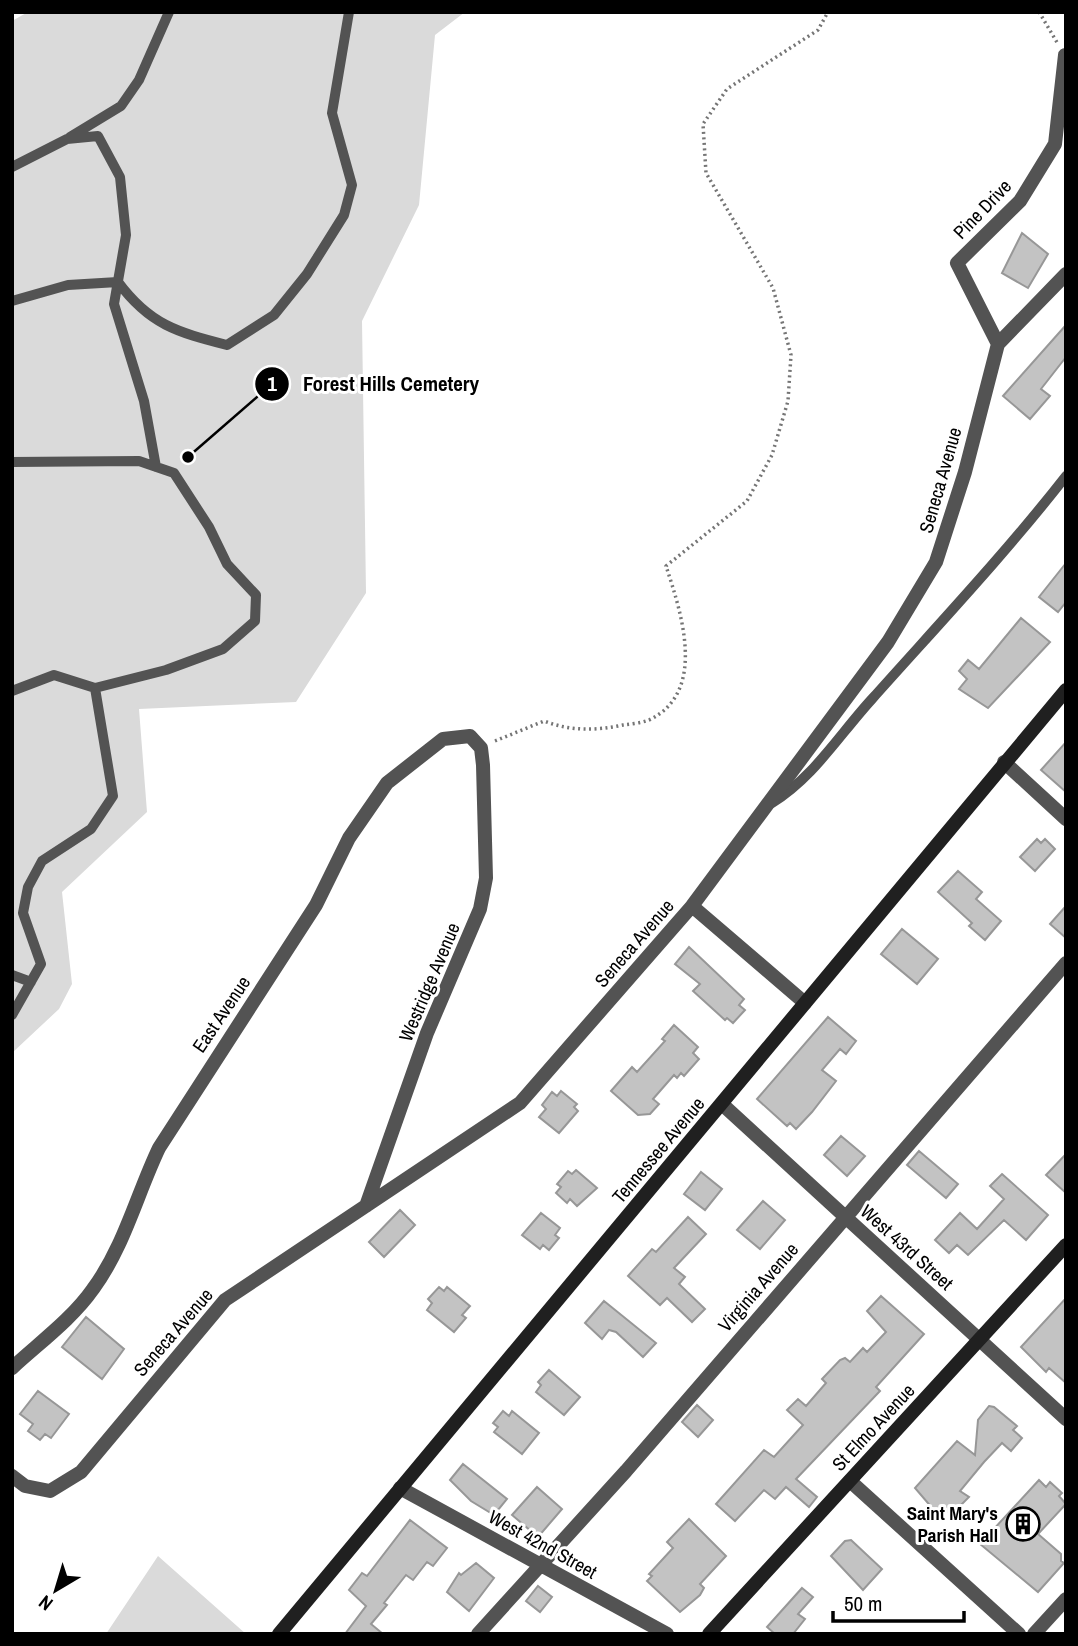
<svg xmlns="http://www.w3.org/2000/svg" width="1078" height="1646" font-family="'Archivo Narrow',sans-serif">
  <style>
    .green { fill: #dadada }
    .building { fill: #c3c3c3; stroke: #979797; stroke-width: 2 }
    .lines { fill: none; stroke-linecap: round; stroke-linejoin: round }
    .path { stroke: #757575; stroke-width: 3.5; stroke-dasharray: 2 3.5; stroke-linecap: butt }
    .lane { stroke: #535353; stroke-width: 10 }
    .street { stroke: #535353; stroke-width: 14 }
    .secondary { stroke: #202020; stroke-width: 14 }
    .labels { text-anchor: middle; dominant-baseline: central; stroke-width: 6; stroke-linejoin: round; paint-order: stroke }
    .street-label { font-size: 19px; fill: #000; stroke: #fff }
    .poi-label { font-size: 19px; font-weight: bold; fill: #000; stroke: #fff; text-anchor: end }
    .leader { fill: none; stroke: #000; stroke-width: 2.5 }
    .callout-dot { fill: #000; stroke: #fff; stroke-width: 2.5 }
    .mark-label { font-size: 21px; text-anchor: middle; font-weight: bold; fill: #fff }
    .callout-label { font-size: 21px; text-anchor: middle; font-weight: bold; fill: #000; stroke: #fff; stroke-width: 6; stroke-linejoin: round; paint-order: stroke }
  </style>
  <rect width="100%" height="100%" fill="#fff"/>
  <path class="green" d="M28 12H465L435 35 419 205 362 321 366 593 296 702 139 709 147 812 62 892 72 984 59 1009 12 1053V21Z
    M158 1556 246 1634H106Z"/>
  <path class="building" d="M1022 233 1048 254 1028 288 1002 273Z
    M1066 325V357L1041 389 1050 396 1030 419 1003 396Z
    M1066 563V602L1058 612 1039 597Z
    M1021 618 1050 642 988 708 959 689 967 679 959 671 968 660 979 669Z
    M1066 742V792L1041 770Z
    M1037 839 1041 843 1045 839 1055 849 1035 871 1020 857Z
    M958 871 982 892 976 899 1001 921 985 940 969 926 972 923 938 892Z
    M1066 906V938L1050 924Z
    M902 929 938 959 917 984 881 954Z
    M689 947 744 999 739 1005 745 1010 733 1023 727 1018 725 1020 693 991 700 984 675 964Z
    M828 1017 856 1041 846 1054 840 1049 822 1070 836 1081 812 1112 796 1129 790 1123 787 1126 757 1099Z
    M674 1025 698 1047 693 1053 699 1059 684 1076 681 1073 677 1078 674 1075 653 1099 659 1104 650 1114 638 1115 611 1091 632 1067 637 1072 665 1041 662 1039Z
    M561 1091 577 1104 574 1107 578 1111 559 1133 539 1117 546 1109 542 1105 552 1092 557 1096Z
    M841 1136 865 1156 847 1176 824 1155Z
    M919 1151 958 1184 946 1198 907 1165Z
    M1066 1154V1193L1046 1175Z
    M576 1170 597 1188 577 1206 570 1199 567 1203 556 1193 561 1187 557 1184 568 1171 572 1174Z
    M701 1172 722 1189 705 1210 684 1194Z
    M1002 1174 1048 1215 1026 1240 1004 1220 968 1255 957 1245 949 1253 935 1240 960 1213 977 1229 1004 1199 990 1186Z
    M763 1201 785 1220 760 1249 737 1230Z
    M400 1210 415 1225 384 1257 369 1242Z
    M541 1213 560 1228 555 1235 559 1238 549 1250 543 1245 540 1249 522 1235Z
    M688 1217 706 1234 674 1268 685 1277 679 1284 705 1309 692 1322 667 1298 660 1305 628 1276 652 1249 656 1252Z
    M439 1287 444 1291 447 1287 470 1306 462 1315 466 1318 454 1332 427 1310 432 1303 428 1299Z
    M881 1296 924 1334 876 1387 880 1391 796 1479 817 1497 809 1507 786 1487 775 1499 764 1490 735 1521 716 1504 764 1450 774 1457 803 1425 787 1410 798 1399 806 1406 826 1383 822 1379 840 1360 845 1358 850 1362 863 1348 867 1352 886 1332 867 1311Z
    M1066 1298V1383L1049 1368 1046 1372 1021 1347Z
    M604 1301 656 1343 643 1357 616 1332 609 1330 602 1339 585 1323Z
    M86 1317 124 1349 102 1379 62 1347Z
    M549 1370 580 1397 564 1415 536 1392 541 1385 538 1382Z
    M38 1391 69 1414 51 1438 45 1434 40 1440 28 1431 33 1424 20 1414Z
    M697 1405 713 1420 698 1437 682 1422Z
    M989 1406 994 1407 1017 1426 1013 1430 1022 1438 1011 1451 1002 1443 984 1462 960 1491 969 1497 956 1510 954 1508 949 1513 945 1509H933L915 1488 957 1441 975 1455 978 1420Z
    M503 1411 509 1416 512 1411 539 1433 522 1454 494 1432 498 1427 493 1423Z
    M463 1464 507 1499 494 1515 471 1501 450 1480Z
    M1039 1480 1046 1487 1050 1482 1062 1493 1059 1496 1066 1504 1038 1534 1061 1554V1561L1064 1563 1038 1592 980 1544Z
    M537 1487 562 1509 538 1537 512 1515Z
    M689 1519 726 1556 700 1584 704 1588 700 1595 680 1612 647 1581 652 1576 649 1574 673 1548 667 1542Z
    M410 1520 447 1548 433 1566 427 1562 413 1580 406 1575 384 1603 387 1605 371 1624 383 1634H345L366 1606 349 1590 362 1573 367 1576Z
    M851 1540 882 1569 863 1590 831 1556 845 1541Z
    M476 1563 494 1578 469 1611 447 1592 459 1573 461 1575Z
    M538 1586 552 1597 540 1612 526 1601Z
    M802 1588 813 1597 798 1614 805 1619 793 1634H775L767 1627Z"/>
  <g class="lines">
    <path class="path" d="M1039 12 1058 44
      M495 741 544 721C570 731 595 731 623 725 631 724 641 723 649 720 708 692 681 612 666 566L747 501 772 455 788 401 791 355 773 288 706 173 703 124 727 89 818 30 828 12"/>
    <path class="lane" d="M70 137 121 106 139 80 169 12
      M12 167 67 139 98 136 120 177 126 235 114 304 144 401 156 467
      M12 301 68 285 118 282C150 325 177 332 227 345L274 315 307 274 344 215 352 185 332 113 349 12
      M12 462 139 461 174 473 209 527 227 564 256 595 255 621 223 649 166 670 95 688 113 796 91 829 42 861 28 887 23 913 41 964 12 1015
      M12 691 54 675 95 688
      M772 803C814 777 839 735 872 699 938 625 1005 554 1066 476
      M12 975 31 982"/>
    <path class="street" d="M998 344 957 263 1020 201 1055 144 1065 55
      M1004 762 1066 819
      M692 906 805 1003
      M722 1104 1066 1419
      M12 1368C39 1343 72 1319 93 1289 124 1247 137 1194 159 1148L316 905 349 838 387 783 443 739 470 736 481 748 483 765 486 878 480 909 427 1033 366 1206
      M12 1476 25 1486 50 1491 81 1472 225 1300 520 1103 692 906 888 642 936 562 965 472 998 344 1066 274
      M850 1481 1019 1634
      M400 1488 667 1634
      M478 1634 626 1471 1066 963
      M1034 1634 1066 1599"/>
    <path class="secondary" d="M279 1634 1066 690
      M709 1634 1066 1245"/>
  </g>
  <defs>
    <symbol id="building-ring" viewBox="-11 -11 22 22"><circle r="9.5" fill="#fff" stroke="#000" stroke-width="1.5"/><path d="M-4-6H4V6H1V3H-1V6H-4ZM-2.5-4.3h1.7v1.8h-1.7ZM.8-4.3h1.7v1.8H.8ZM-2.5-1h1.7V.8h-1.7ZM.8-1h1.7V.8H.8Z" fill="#000"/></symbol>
  </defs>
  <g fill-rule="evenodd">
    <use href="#building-ring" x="1004" y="1505" width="38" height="38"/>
  </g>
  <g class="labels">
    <g class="street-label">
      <text transform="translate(982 209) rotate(-46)">Pine Drive</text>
      <text transform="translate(940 480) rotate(-74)">Seneca Avenue</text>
      <text transform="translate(634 943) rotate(-49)">Seneca Avenue</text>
      <text transform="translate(429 982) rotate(-67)">Westridge Avenue</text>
      <text transform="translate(221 1014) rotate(-56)">East Avenue</text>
      <text transform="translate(658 1150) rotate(-50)">Tennessee Avenue</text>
      <text transform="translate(907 1247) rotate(42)">West 43rd Street</text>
      <text transform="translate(758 1287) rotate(-49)">Virginia Avenue</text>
      <text transform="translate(173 1332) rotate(-49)">Seneca Avenue</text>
      <text transform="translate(873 1427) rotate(-47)">St Elmo Avenue</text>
      <text transform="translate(543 1544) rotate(29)">West 42nd Street</text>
    </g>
    <g class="poi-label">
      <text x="998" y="1513">Saint Mary's<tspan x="998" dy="22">Parish Hall</tspan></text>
    </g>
  </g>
  <path class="leader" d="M188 457L272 384"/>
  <g class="callout-dot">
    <circle cx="188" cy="457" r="7"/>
    <circle cx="272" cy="384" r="18"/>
  </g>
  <g class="mark-label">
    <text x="272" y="391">1</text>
  </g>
  <g class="callout-label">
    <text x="391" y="391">Forest Hills Cemetery</text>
  </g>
  <rect width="1078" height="1646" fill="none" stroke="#000000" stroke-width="28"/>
  <g transform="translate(56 1590) rotate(218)" stroke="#ffffff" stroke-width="5" paint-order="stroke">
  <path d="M0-5L12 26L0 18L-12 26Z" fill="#000000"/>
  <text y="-10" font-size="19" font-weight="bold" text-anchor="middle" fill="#000000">N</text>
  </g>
  <path d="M833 1611v10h131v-10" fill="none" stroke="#000000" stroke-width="3.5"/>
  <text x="844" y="1611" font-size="21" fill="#000000" stroke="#ffffff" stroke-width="5" paint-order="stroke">50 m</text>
</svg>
